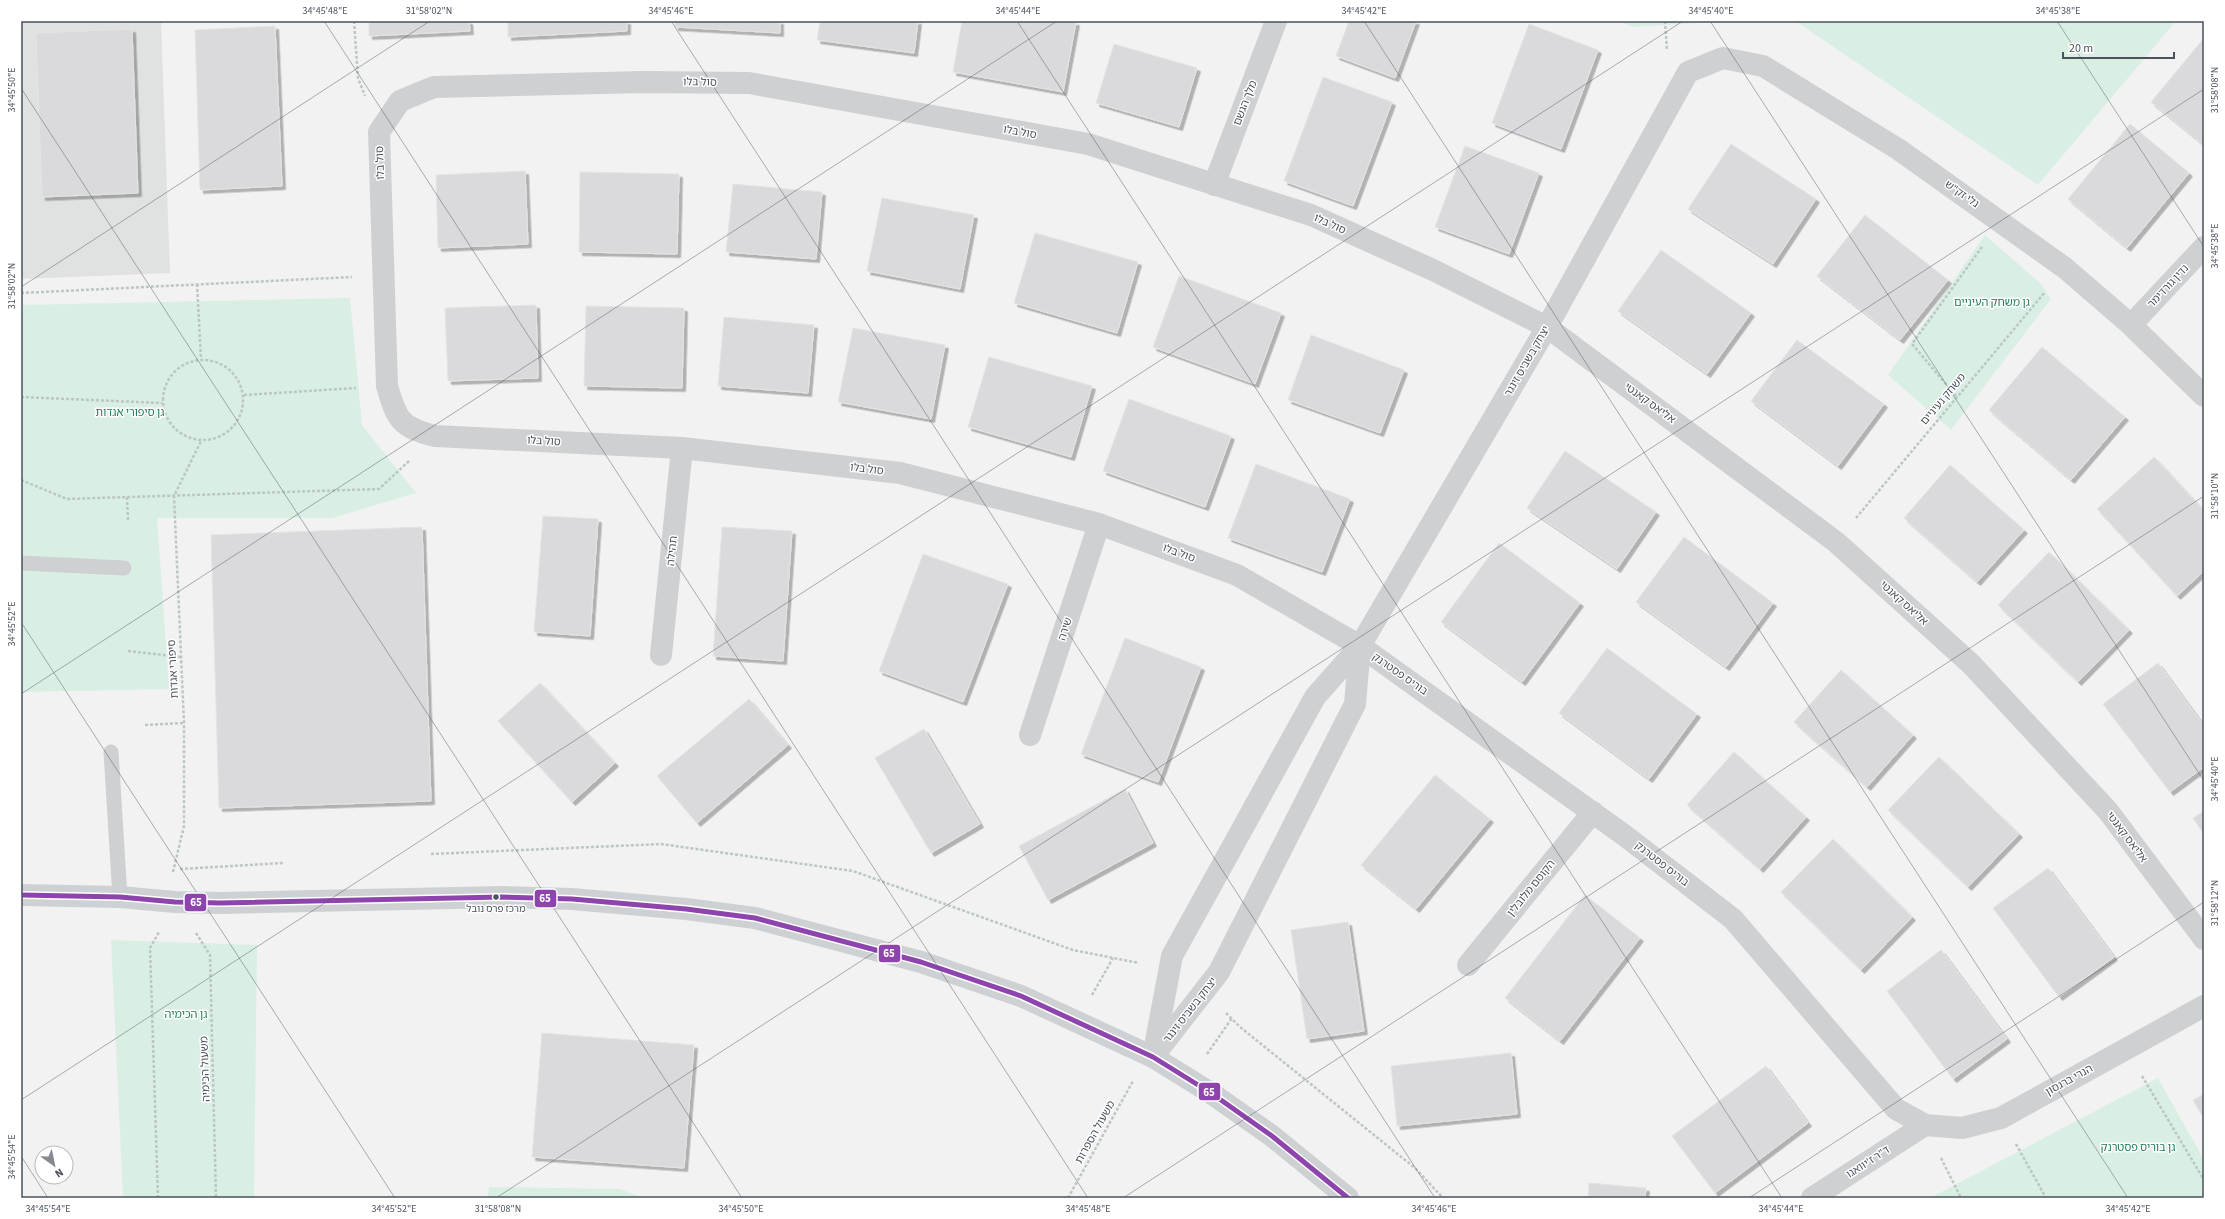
<svg xmlns="http://www.w3.org/2000/svg" width="2225" height="1219" font-family="'Source Sans 3','Noto Sans Hebrew',sans-serif">
  <style>
    .education { fill: #e0e1e1 }
    .green { fill: #d9efe4 }
    .building { fill: #dadadc; stroke: #e4e4e5; filter: url(#shadow) }
    .lines { fill: none; stroke-linecap: round; stroke-linejoin: round }
    .path { stroke: #bcc6c4; stroke-width: 2.5; stroke-dasharray: 3 2; stroke-linecap: butt }
    .lane { stroke: #ced0d2; stroke-width: 15 }
    .street { stroke: #ced0d2; stroke-width: 22 }
    .secondary { stroke: #ced1d3; stroke-width: 22 }
    .bus-1-casing { stroke: #fff; stroke-width: 8 }
    .bus-1 { stroke: #8e44ad; stroke-width: 5 }
    .ticks { fill: none; stroke: #4a525d; stroke-width: 1; stroke-opacity: 0.45 }
    .bus-dot { fill: #4a525d; stroke: #fff; stroke-width: 1.5 }
    .labels { text-anchor: middle; dominant-baseline: central; stroke-width: 3; stroke-linejoin: round; paint-order: stroke }
    .bus-label { font-size: 10px; fill: #4a525d; stroke: #fff }
    .street-label { font-size: 11px; fill: #4a525d; stroke: #fff }
    .park-label { font-size: 11px; fill: #207a57; stroke: #fff }
    .line-badge { stroke: #fff; stroke-width: 1.5 }
    .badge-label { font-size: 11px; text-anchor: middle; font-weight: bold; fill: #fff }
    .neatline { fill: none; stroke: #4a525d; stroke-width: 1.5 }
    .ticks-label { font-size: 10px; text-anchor: middle; fill: #4a525d }
  </style>
  <defs>
    <filter id="shadow"><feDropShadow dx="3.5" dy="3.5" stdDeviation="0" flood-color="#0004"/></filter>
  </defs>
  <rect width="100%" height="100%" fill="#f2f2f2"/>
  <path class="education" d="M21 21H161L170 273 21 279Z"/>
  <path class="green" d="M1618 21H1728L1633 27Z
    M1795 21H2176L2038 185Z
    M1985 235 2040 283 2051 299 1951 430 1888 375Z
    M350 298 362 425 416 493 332 518H157L169 689 21 692V305Z
    M111 940 257 945 254 1198H123Z
    M2158 1078 2204 1160V1198H1930Z
    M489 1187 620 1189 643 1198H488Z"/>
  <path class="building" d="M369 21H469L470 31 369 36Z
    M508 21H627V31L508 37Z
    M675 21H780V33L675 27Z
    M820 21H918L914 53 817 40Z
    M962 21 1076 22 1063 92 953 72Z
    M1349 21H1416L1395 78 1336 56Z
    M1529 24 1598 50 1561 149 1492 123Z
    M275 26 282 186 200 190 195 30Z
    M132 29 138 193 42 197 36 33Z
    M2204 38V145L2151 102Z
    M1114 44 1197 68 1179 127 1096 103Z
    M1323 77 1392 102 1353 206 1284 181Z
    M2130 124 2189 173 2127 248 2068 199Z
    M1731 144 1816 199 1773 264 1688 209Z
    M1465 146 1539 173 1509 254 1435 227Z
    M525 171 528 244 438 248 436 175Z
    M580 172 679 174 677 254 579 252Z
    M733 184 822 192 816 259 726 252Z
    M882 198 974 215 960 289 867 271Z
    M1865 215 1948 280 1900 340 1817 276Z
    M1035 233 1138 262 1117 333 1014 303Z
    M1661 250 1751 313 1707 374 1618 311Z
    M1179 276 1281 313 1255 384 1153 347Z
    M536 305 538 378 448 381 445 308Z
    M586 306 684 308 682 388 584 386Z
    M724 317 814 325 808 393 718 386Z
    M853 328 945 345 931 419 838 402Z
    M1311 335 1404 370 1380 433 1288 400Z
    M1797 340 1884 404 1838 466 1751 401Z
    M2042 347 2125 417 2071 480 1989 410Z
    M989 357 1092 386 1071 457 968 427Z
    M1129 399 1231 436 1205 507 1103 471Z
    M1565 451 1656 512 1617 569 1527 508Z
    M2154 457 2204 511V571L2177 596 2097 509Z
    M1256 464 1350 499 1322 572 1228 538Z
    M1950 465 2024 530 1977 582 1904 518Z
    M543 516 598 519 590 636 534 632Z
    M422 527 431 801 219 808 211 535Z
    M722 527 792 531 783 661 713 656Z
    M1684 537 1773 603 1726 667 1636 602Z
    M1499 543 1580 603 1522 682 1441 622Z
    M2049 552 2129 630 2078 682 1998 605Z
    M923 554 1008 584 963 702 879 671Z
    M1125 638 1201 667 1158 782 1081 754Z
    M1607 648 1697 714 1649 779 1559 713Z
    M2158 663 2204 726V767L2170 792 2103 704Z
    M1841 670 1913 735 1867 787 1794 722Z
    M540 683 615 763 572 802 498 721Z
    M749 699 788 745 697 823 657 776Z
    M924 729 980 824 931 853 875 758Z
    M1734 752 1806 817 1760 869 1687 805Z
    M1939 757 2019 834 1968 887 1888 810Z
    M1435 775 1490 819 1416 909 1361 865Z
    M1125 789 1153 843 1048 900 1019 846Z
    M2204 811V834L2193 818Z
    M1833 839 1912 917 1861 970 1781 892Z
    M2048 868 2114 957 2059 997 1993 908Z
    M1585 895 1640 938 1560 1041 1505 998Z
    M1348 922 1364 1031 1307 1039 1291 930Z
    M1941 950 2007 1039 1953 1079 1887 991Z
    M542 1033 694 1045 684 1168 532 1157Z
    M1511 1053 1517 1114 1397 1126 1391 1066Z
    M1766 1066 1808 1123 1715 1193 1672 1136Z
    M2204 1094V1119L2193 1100Z
    M1589 1183 1646 1188 1645 1198H1588Z"/>
  <g class="lines">
    <path class="path" d="M354 21 358 78 365 96
      M1665 21 1667 50
      M197 284 201 359
      M21 293 352 277
      M163 400a40 40 0 1 1 80 0a40 40 0 1 1-80 0Z
      M244 395 356 388
      M1956 396 1912 344 1982 247
      M21 397 162 403
      M21 480 67 499 379 489 409 461
      M127 497 128 521
      M1856 518 2045 292
      M128 651 181 657
      M145 725 184 723
      M431 854 661 844 853 871 1073 950 1139 963
      M180 869 283 863
      M173 872 184 826V723L174 496 201 441
      M196 933 210 955 216 1198
      M1092 995 1113 958
      M1226 1013 1240 1027 1415 1168 1443 1198
      M1207 1054 1232 1018
      M2142 1076 2204 1180
      M2016 1144 2046 1198
      M1941 1158 1961 1198
      M158 1198 150 948 159 932
      M1068 1198 1133 1081"/>
    <path class="lane" d="M21 563 124 568
      M111 752 120 897"/>
    <path class="street" d="M1214 185 1276 21
      M2131 325 2204 247
      M661 655 682 448
      M1030 735 1099 524
      M2204 939 2108 811 1971 664 1836 542 1547 327 1433 270 1311 215 1088 144 749 83 643 82 434 87 400 101 379 132 387 386C397 420 400 427 435 436L682 448 900 473 1099 524 1237 575 1360 646 1624 835 1733 919 1896 1109 1925 1125 1962 1128 2001 1118 2204 1006
      M1468 965 1593 812
      M1155 1054 1219 972 1355 704 1360 646
      M1153 1057 1172 956 1315 697 1360 646 1547 327 1688 72 1723 58 1763 66 1898 149 2065 268 2131 325 2204 396
      M1812 1198 1925 1125"/>
    <path class="secondary" d="M21 895 120 897 175 902 221 903 502 897 572 899 686 909 755 918 921 962 1021 996 1153 1057 1211 1093 1272 1136 1348 1198"/>
    <defs>
      <path id="bus-1" d="M21 895 120 897 175 902 221 903 502 897 572 899 686 909 755 918 921 962 1021 996 1153 1057 1211 1093 1272 1136 1348 1198"/>
    </defs>
    <use href="#bus-1" class="bus-1-casing"/>
    <use href="#bus-1" class="bus-1"/>
  </g>
  <path class="ticks" d="M324 21 1088 1198M671 21 1435 1198M1017 21 1782 1198M1364 21 2128 1198M1710 21 2204 781M2057 21 2204 247M21 88 742 1198M21 287 430 21M21 622 395 1198M21 694 1057 21M21 1100 1683 21M21 1156 48 1198M496 1198 2204 89M1123 1198 2204 496M1749 1198 2204 902"/>
  <circle class="bus-dot" cx="496" cy="897" r="3.5"/>
  <g class="labels">
    <g class="bus-label">
      <text x="496" y="909">מרכז פרס נובל</text>
    </g>
    <g class="street-label">
      <text transform="translate(700 82) rotate(1)">סול בלו</text>
      <text transform="translate(1245 103) rotate(-69)">מלך הגשם</text>
      <text transform="translate(1020 132) rotate(10)">סול בלו</text>
      <text transform="translate(380 163) rotate(-92)">סול בלו</text>
      <text transform="translate(1962 194) rotate(35)">נלי זק"ש</text>
      <text transform="translate(1330 224) rotate(24)">סול בלו</text>
      <text transform="translate(2168 286) rotate(-47)">נדין גורדימר</text>
      <text transform="translate(1527 361) rotate(-60)">יצחק בשביס זינגר</text>
      <text transform="translate(1943 399) rotate(-50)">משחק נעיניים</text>
      <text transform="translate(1650 403) rotate(36)">אליאס קאנטי</text>
      <text transform="translate(544 441) rotate(3)">סול בלו</text>
      <text transform="translate(867 469) rotate(7)">סול בלו</text>
      <text transform="translate(672 551) rotate(-84)">תהילה</text>
      <text transform="translate(1179 553) rotate(20)">סול בלו</text>
      <text transform="translate(1904 603) rotate(42)">אליאס קאנטי</text>
      <text transform="translate(1065 629) rotate(-72)">שירה</text>
      <text transform="translate(173 669) rotate(-93)">סיפורי אגדות</text>
      <text transform="translate(1400 674) rotate(35)">בוריס פסטרנק</text>
      <text transform="translate(2127 837) rotate(53)">אליאס קאנטי</text>
      <text transform="translate(1662 864) rotate(38)">בוריס פסטרנק</text>
      <text transform="translate(1531 888) rotate(-51)">הקוסם מלובלין</text>
      <text transform="translate(1190 1010) rotate(-52)">יצחק בשביס זינגר</text>
      <text transform="translate(205 1069) rotate(-92)">משעול הכימיה</text>
      <text transform="translate(2069 1080) rotate(-29)">הנרי ברגסון</text>
      <text transform="translate(1095 1132) rotate(-61)">משעול הספרות</text>
      <text transform="translate(1868 1162) rotate(-33)">ד"ר ז'יוואגו</text>
    </g>
    <g class="park-label">
      <text x="1992" y="302">גן משחק העיניים</text>
      <text x="130" y="412">גן סיפורי אגדות</text>
      <text x="186" y="1014">גן הכימיה</text>
      <text x="2138" y="1147">גן בוריס פסטרנק</text>
    </g>
  </g>
  <g class="line-badge">
    <rect x="534" y="889" width="23" height="19" rx="4" fill="#8e44ad"/>
    <rect x="184" y="893" width="23" height="19" rx="4" fill="#8e44ad"/>
    <rect x="878" y="944" width="23" height="19" rx="4" fill="#8e44ad"/>
    <rect x="1198" y="1082" width="23" height="19" rx="4" fill="#8e44ad"/>
  </g>
  <g class="badge-label">
    <text x="545" y="902">65</text>
    <text x="196" y="906">65</text>
    <text x="889" y="957">65</text>
    <text x="1209" y="1096">65</text>
  </g>
  <rect width="2225" height="1219" fill="none" stroke="#ffffff" stroke-width="44"/>
  <g transform="translate(54 1165) rotate(147)"><circle r="19" fill="#ffffff" stroke="#b7babe"/>
  <path d="M0-3L7 15L0 10L-7 15Z" fill="#858a91"/>
  <text y="-6" font-size="11" font-weight="bold" text-anchor="middle" fill="#4a525d">N</text>
  </g>
  <path d="M2063 52v6h111v-6" fill="none" stroke="#4a525d" stroke-width="2"/>
  <text x="2069" y="52" font-size="12" fill="#4a525d" stroke="#ffffff" stroke-width="3" paint-order="stroke">20 m</text>
  <rect x="22" y="22" width="2181" height="1175" class="neatline"/>
  <g class="ticks-label">
    <text x="325" y="14">34°45'48"E</text>
    <text x="429" y="14">31°58'02"N</text>
    <text x="671" y="14">34°45'46"E</text>
    <text x="1018" y="14">34°45'44"E</text>
    <text x="1364" y="14">34°45'42"E</text>
    <text x="1711" y="14">34°45'40"E</text>
    <text x="2058" y="14">34°45'38"E</text>
    <text transform="translate(2214 90) rotate(-90)" y="4">31°58'08"N</text>
    <text transform="translate(11 90) rotate(-90)" y="4">34°45'50"E</text>
    <text transform="translate(2214 246) rotate(-90)" y="4">34°45'38"E</text>
    <text transform="translate(11 286) rotate(-90)" y="4">31°58'02"N</text>
    <text transform="translate(2214 496) rotate(-90)" y="4">31°58'10"N</text>
    <text transform="translate(11 624) rotate(-90)" y="4">34°45'52"E</text>
    <text transform="translate(2214 779) rotate(-90)" y="4">34°45'40"E</text>
    <text transform="translate(2214 903) rotate(-90)" y="4">31°58'12"N</text>
    <text transform="translate(11 1157) rotate(-90)" y="4">34°45'54"E</text>
    <text x="48" y="1212">34°45'54"E</text>
    <text x="394" y="1212">34°45'52"E</text>
    <text x="498" y="1212">31°58'08"N</text>
    <text x="741" y="1212">34°45'50"E</text>
    <text x="1088" y="1212">34°45'48"E</text>
    <text x="1434" y="1212">34°45'46"E</text>
    <text x="1781" y="1212">34°45'44"E</text>
    <text x="2128" y="1212">34°45'42"E</text>
  </g>
</svg>
